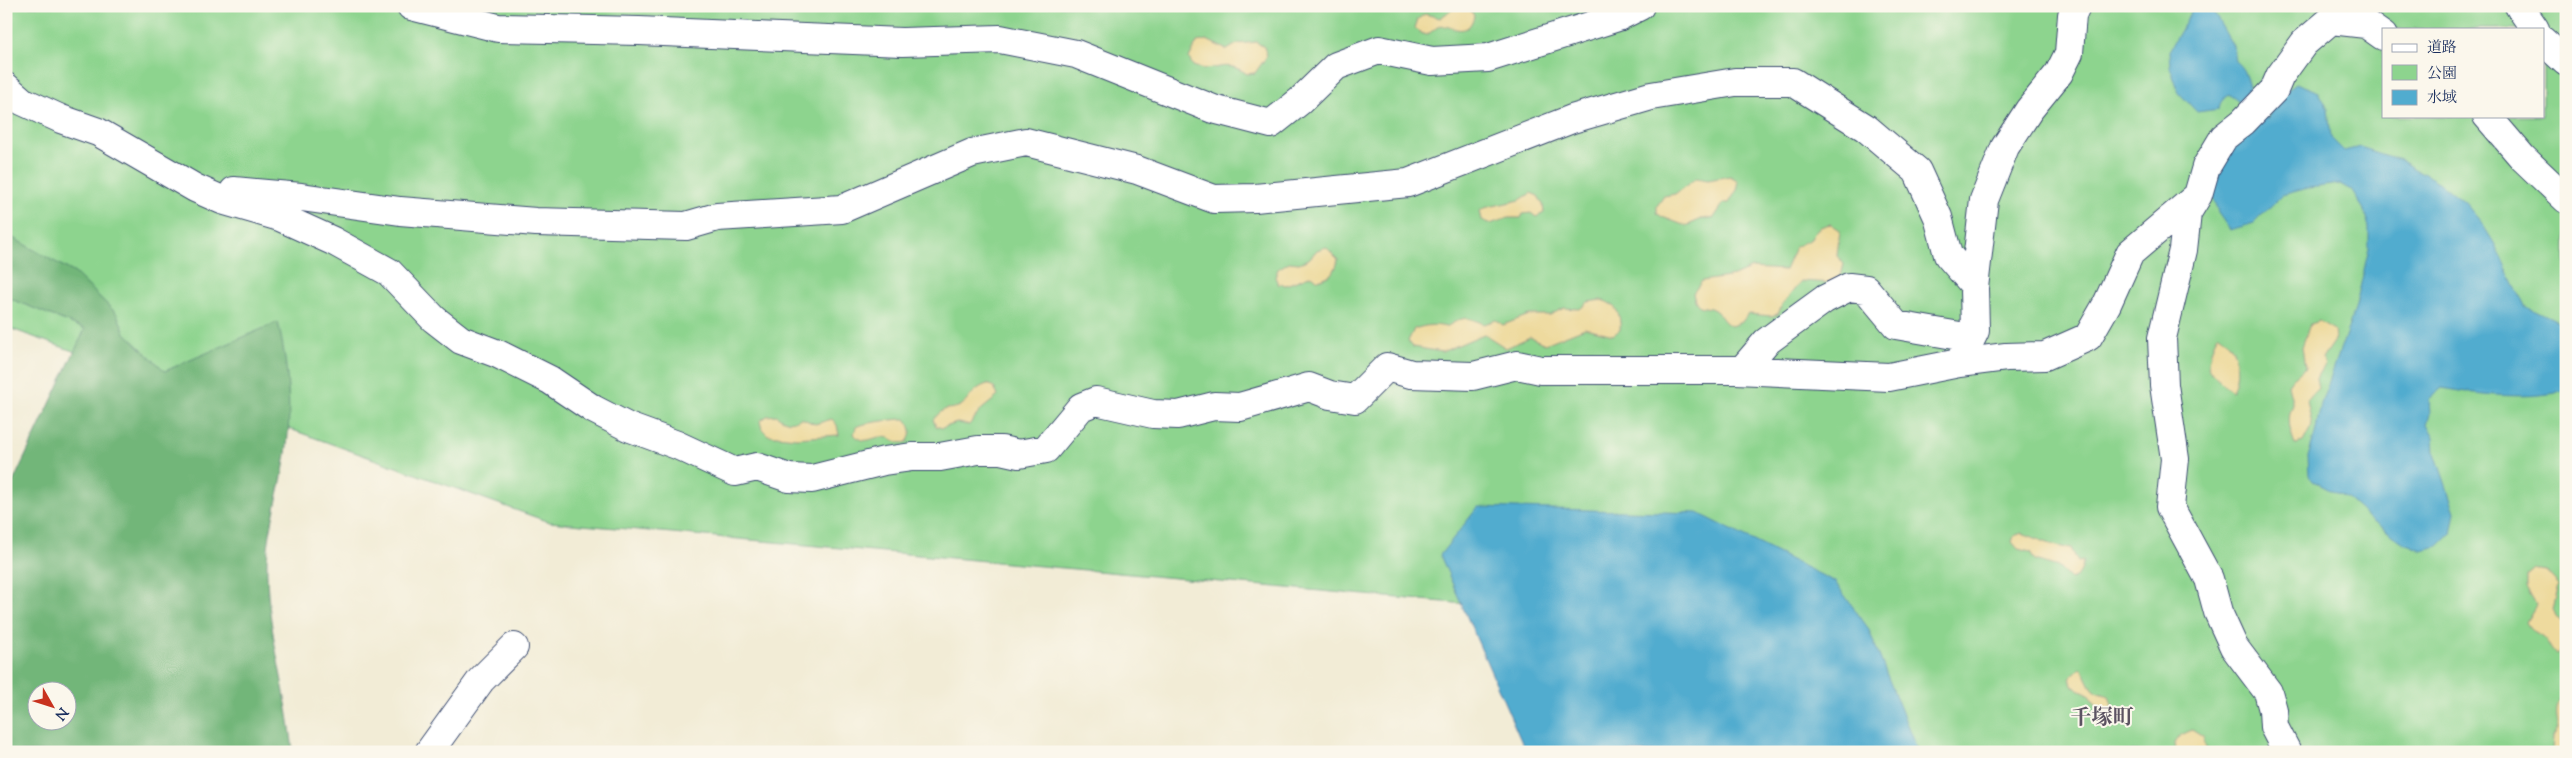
<svg xmlns="http://www.w3.org/2000/svg" width="2572" height="758" font-family="'Sorts Mill Goudy','Noto Serif JP',serif">
  <style>
    .green { fill: #8dd48e; stroke: #548276; fill-rule: evenodd }
    .forest { fill: #72b679; stroke: #46726c; fill-rule: evenodd }
    .sand { fill: #eeda9e; stroke: #84847e }
    .water { fill: #51accf; stroke: #366e96 }
    .lines { fill: none; stroke-linecap: round; stroke-linejoin: round }
    .minor-casing { stroke: #3b4b70; stroke-width: 30 }
    .minor { stroke: #fff; stroke-width: 28 }
    .labels { text-anchor: middle; dominant-baseline: central; stroke-width: 4; stroke-linejoin: round; paint-order: stroke }
    .quarter-label { font-size: 21px; font-weight: bold; fill: #5c5362; stroke: #fbf7ec }
  </style>
  <rect width="100%" height="100%" fill="#fbf7ec"/>
  <filter id="ink" filterUnits="userSpaceOnUse"><feTurbulence type="fractalNoise" baseFrequency=".02" numOctaves="2"/><feDisplacementMap in="SourceGraphic" scale="10" xChannelSelector="R" yChannelSelector="G"/><feConvolveMatrix kernelMatrix="1 2 1 2 8 2 1 2 1" color-interpolation-filters="sRGB"/></filter>
  <filter id="wash" filterUnits="userSpaceOnUse"><feTurbulence type="fractalNoise" baseFrequency=".0096" numOctaves="4" result="noise"/><feDisplacementMap in="SourceGraphic" scale="20" xChannelSelector="R" yChannelSelector="G"/><feGaussianBlur stdDeviation="1.12" result="paint"/><feColorMatrix in="noise" values="0 0 0 0 0 0 0 0 0 0 0 0 0 0 0 0 0 1.4 0 .05"/><feComposite in="paint" operator="in"/></filter>
  <g filter="url(#wash)">
    <rect width="100%" height="100%" fill="#f2ecd6"/>
    <path class="green" d="M6 6H2566V752H1749L1656 621 549 522 6 327ZM2383 29H2543V116H2383Z"/>
    <path class="forest" d="M6 234 75 273 117 314 125 333 165 371 278 322C288 366 292 409 286 454 281 489 269 525 267 559 265 624 287 688 293 752H6V497L85 329 6 297ZM38 690H68V720H38Z"/>
    <path class="sand" d="M1457 6 1470 8 1474 16C1468 38 1454 27 1440 25L1427 35 1420 33 1415 28 1418 19 1425 14 1440 18Z
      M1207 40 1227 50 1237 44 1256 42 1264 47 1267 56 1255 73 1247 74C1223 57 1216 75 1193 66L1189 58 1197 42Z
      M1730 176 1737 180 1738 188 1729 203H1724L1713 219 1704 218 1686 226 1662 217 1657 213V206L1664 196 1675 194 1696 178 1708 180Z
      M1531 193 1538 196 1543 204 1544 213 1536 217 1531 213 1523 214 1521 218H1508L1490 224 1482 220 1480 211 1484 208 1520 200Z
      M1831 224 1840 230 1837 256 1844 264 1841 276 1834 283 1801 281 1782 305 1778 314 1771 316 1748 314 1742 322 1731 326C1723 322 1722 317 1717 312 1706 302 1697 314 1693 293L1702 281 1734 276 1752 268 1785 270 1795 247 1811 239C1815 229 1820 226 1831 224Z
      M1326 247 1338 259C1336 272 1331 276 1318 280L1312 275 1286 285 1278 284 1275 277 1278 269 1289 262 1299 263 1309 259 1317 250Z
      M1601 300C1617 304 1621 315 1620 330L1613 335 1585 328 1545 344 1530 337 1506 348 1484 334 1442 352 1413 347 1408 341 1414 329C1426 325 1434 324 1446 327 1465 316 1465 316 1484 324L1496 320 1503 325 1529 315H1550L1564 308 1580 309 1588 302Z
      M2319 321 2334 330 2335 339 2322 358 2325 363 2316 378 2318 388 2307 400 2312 425 2303 442 2295 444C2290 431 2286 418 2293 405L2288 385 2292 379 2305 368 2302 347 2310 324Z
      M2219 334C2237 345 2241 372 2232 391 2227 387 2214 377 2211 372 2206 365 2213 339 2219 334Z
      M987 384 994 387 998 396 982 409 969 425 957 423 942 428 936 426 933 420C946 404 947 412 960 406 970 401 970 390 987 384Z
      M776 415C785 422 791 424 801 418L815 424 832 419 837 425 839 435 796 438 768 435 762 429 760 421 767 416Z
      M905 419C912 427 913 433 907 442 897 445 894 438 884 437 872 436 864 447 854 434L856 427C862 423 895 419 905 419Z
      M2022 533C2037 538 2055 548 2071 548L2078 562 2083 561C2083 570 2079 577 2070 579L2058 567 2035 560 2030 552 2018 549 2012 542 2014 536Z
      M2534 569 2546 571 2559 585 2553 609 2556 616 2566 627C2566 640 2567 647 2556 654 2550 650 2549 643 2544 638 2536 631 2531 632 2526 622L2536 605 2526 588V576Z
      M2080 668C2088 674 2088 687 2097 692 2100 694 2106 694 2109 696L2112 705 2108 711H2101L2087 693 2072 686 2070 677Z
      M2566 693V752H2552L2553 736 2558 728C2554 715 2554 701 2566 693Z
      M2192 730 2203 737 2207 752H2176L2175 743 2181 735Z"/>
    <path class="water" d="M2192 6H2210L2233 46 2235 61C2250 73 2246 87 2254 101 2258 108 2264 112 2268 120L2276 99 2296 83 2319 92 2328 109 2331 138 2344 151 2360 147 2400 160 2440 183 2465 203 2481 222 2494 243 2525 306 2566 326V391C2525 400 2483 395 2442 388L2429 399 2430 414 2427 424 2434 437 2435 453 2455 512 2451 534 2439 546 2421 550 2404 543 2371 520 2349 500 2313 481 2309 475 2308 456 2315 434 2321 404 2356 306 2369 248V227L2363 208 2351 190 2340 184 2308 188 2282 195 2254 223 2230 230 2218 213 2211 193 2220 159 2257 129 2238 101 2228 94 2221 102 2219 109 2197 112 2179 93 2170 67 2169 51 2187 20Z
      M1478 507 1698 513 1835 582 1868 628 1918 752H1526L1440 555Z"/>
  </g>
  <g filter="url(#ink)">
    <g class="lines">
      <defs>
        <path id="minor" d="M411 6 498 28 639 31 902 42 1000 39 1076 54 1213 109 1271 124 1300 101 1336 66 1379 50 1432 61 1488 58 1618 17 1640 6
          M2519 6 2535 29
          M2543 41 2566 62
          M6 87 22 101 61 119 98 132 195 188 222 200 280 217 333 241 389 272 434 319 461 340 498 354 550 380 593 409 628 427 677 445 735 472 757 467 789 478 812 479 884 461 912 457H940L978 450H1001L1019 454 1046 449 1081 407 1096 401 1153 414 1178 415 1214 406 1240 407 1309 387 1330 395 1355 399 1387 367 1411 374 1473 376 1517 365 1541 370H1736L1889 377 1959 363 1975 331 1974 288 1984 200 2005 147 2029 110 2059 73 2069 53 2072 15 2076 6
          M2487 116 2523 158 2566 199
          M234 191 301 197 400 211 536 222 686 226 717 217 842 209 972 153 1026 142 1137 170 1214 199 1255 198 1408 183 1572 119 1651 96 1735 82H1793L1866 128 1917 171 1938 217 1948 255 1974 285
          M1959 363 2006 357 2045 356 2088 337 2107 304 2130 253 2195 198
          M1742 370 1766 342 1825 299 1849 287 1866 289 1896 325 1971 338
          M429 752 481 680 514 647
          M2287 752 2274 727 2273 710 2268 692 2234 647 2218 612 2209 579 2170 507 2175 459 2164 385 2162 338 2183 250 2187 213 2198 195 2206 167 2224 137 2243 122 2274 90 2280 76 2304 43 2331 20 2366 24 2383 36"/>
      </defs>
      <use href="#minor" class="minor-casing"/>
      <use href="#minor" class="minor"/>
    </g>
  </g>
  <g class="labels">
    <g class="quarter-label">
      <text x="2102" y="719">千塚町</text>
    </g>
  </g>
  <rect width="2572" height="758" fill="none" stroke="#fbf7ec" stroke-width="25"/>
  <rect x="2382" y="28" width="162" height="90" fill="#fbf7ec" stroke="#a1a7b3"/>
  <rect x="2392" y="44" width="25" height="8" fill="#ffffff" stroke="#a1a7b3"/>
  <text x="2427" y="52" font-size="15" fill="#1b2f5e">道路</text>
  <rect x="2392" y="65" width="25" height="15" fill="#8dd48e" stroke="#a1a7b3"/>
  <text x="2427" y="78" font-size="15" fill="#1b2f5e">公園</text>
  <rect x="2392" y="90" width="25" height="15" fill="#51accf" stroke="#a1a7b3"/>
  <text x="2427" y="102" font-size="15" fill="#1b2f5e">水域</text>
  <g transform="translate(52 706) rotate(129)"><circle r="24" fill="#fbf7ec" stroke="#a1a7b3"/>
  <path d="M0-4L9 19L0 12L-9 19Z" fill="#c8321e"/>
  <text y="-8" font-size="14" font-weight="bold" text-anchor="middle" fill="#1b2f5e">N</text>
  </g>
</svg>
